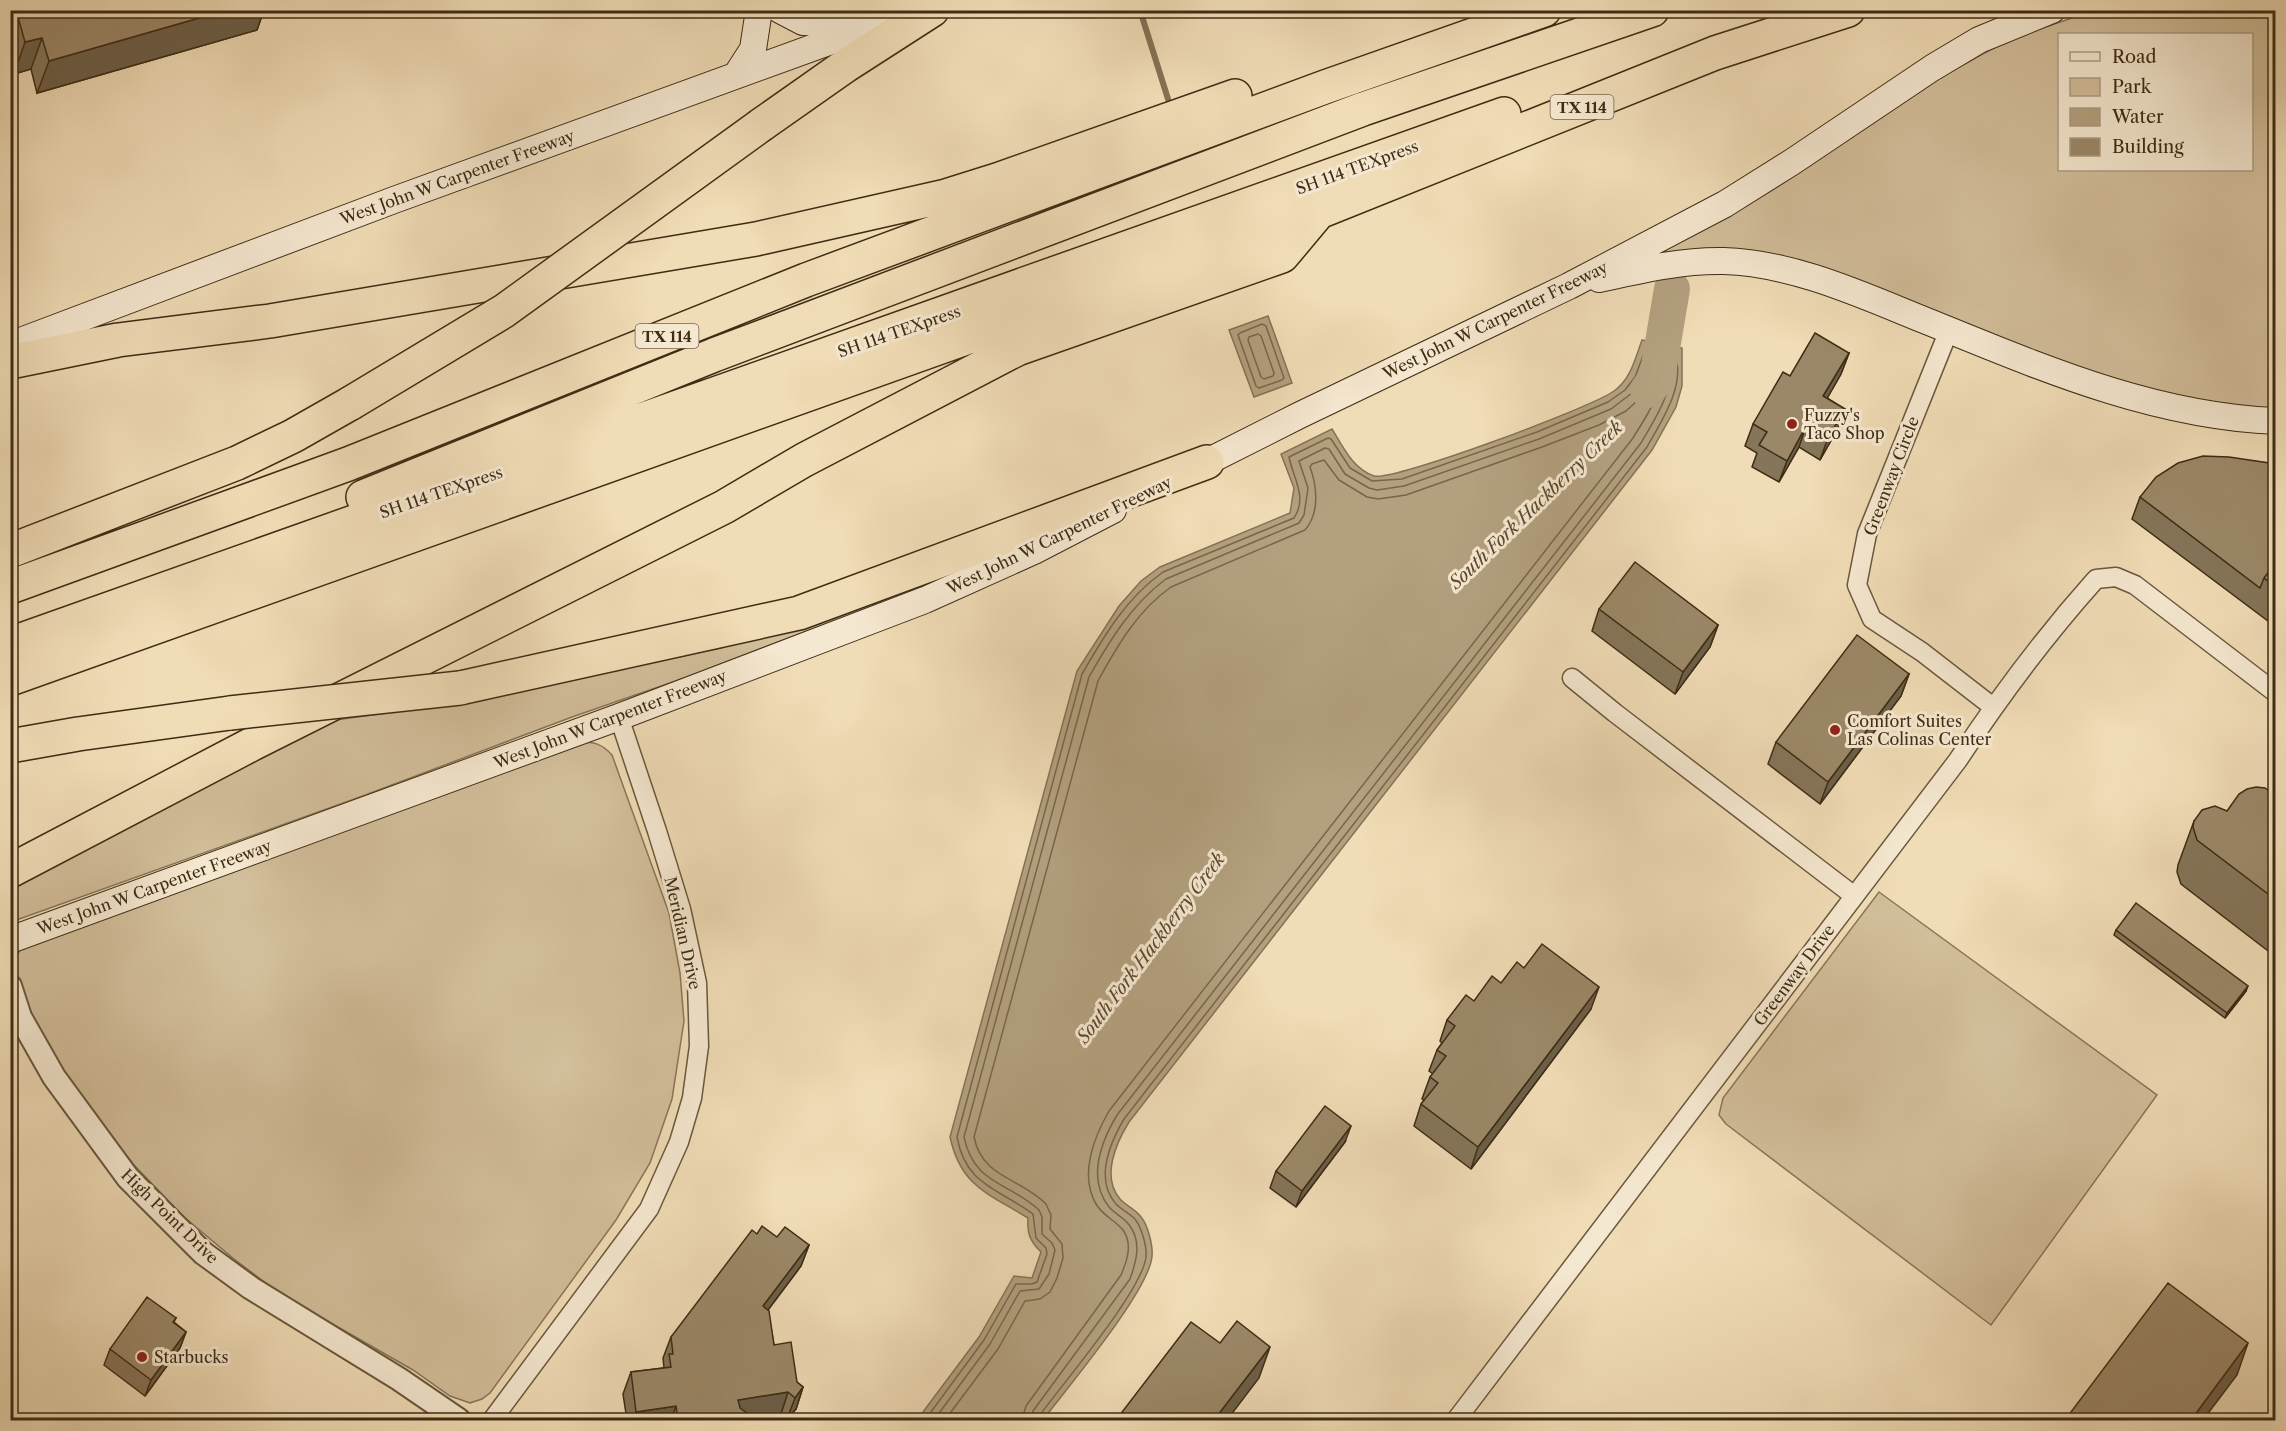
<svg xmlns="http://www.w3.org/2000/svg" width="2286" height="1431" font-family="'Libre Caslon Text',serif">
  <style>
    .green { fill: #d2be9a; stroke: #887557; stroke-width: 1.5; fill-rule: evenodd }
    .water { fill: #b3a07f; stroke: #847254; stroke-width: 1.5 }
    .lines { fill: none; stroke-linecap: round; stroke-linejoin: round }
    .shore { stroke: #78664a; stroke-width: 1.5 }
    .stream { stroke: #847254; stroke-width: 6 }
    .river { stroke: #b3a07f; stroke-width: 36 }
    .minor-casing { stroke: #6a583c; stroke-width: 21 }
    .tertiary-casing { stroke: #6a583c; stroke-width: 26 }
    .secondary-casing { stroke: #3e2c14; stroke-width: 28 }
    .motorway-casing { stroke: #3e2c14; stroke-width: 36 }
    .minor { stroke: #f5e8d0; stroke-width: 18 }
    .tertiary { stroke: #f5e8d0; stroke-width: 22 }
    .secondary { stroke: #f5e8d0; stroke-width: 26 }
    .motorway { stroke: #f0dcb6; stroke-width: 33 }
    .motorway-bridge-casing { stroke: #3e2c14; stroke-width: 36; stroke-linecap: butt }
    .motorway-bridge { stroke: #f0dcb6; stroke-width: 33 }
    .wall { fill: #857559; stroke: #3e2c14; stroke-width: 1.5 }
    .shaded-wall { fill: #6c5f49; stroke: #3e2c14; stroke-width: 1.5 }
    .building { fill: #9b8868; stroke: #3e2c14; stroke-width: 1.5 }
    .poi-dot { fill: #8f2418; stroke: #f5e8d0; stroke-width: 2 }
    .labels { text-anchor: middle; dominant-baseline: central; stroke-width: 6; stroke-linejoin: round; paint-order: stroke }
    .shield { fill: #f5e8d0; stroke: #75644c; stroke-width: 1.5 }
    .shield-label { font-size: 15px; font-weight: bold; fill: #3e2c14 }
    .street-label { font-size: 16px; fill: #3e2c14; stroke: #f5e8d0 }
    .poi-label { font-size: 16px; fill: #3e2c14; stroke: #f5e8d0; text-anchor: start }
    .water-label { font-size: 18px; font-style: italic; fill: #5b492f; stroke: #f5e8d0 }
  </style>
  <rect width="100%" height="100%" fill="#f0dcb6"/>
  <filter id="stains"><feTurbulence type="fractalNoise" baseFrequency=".00333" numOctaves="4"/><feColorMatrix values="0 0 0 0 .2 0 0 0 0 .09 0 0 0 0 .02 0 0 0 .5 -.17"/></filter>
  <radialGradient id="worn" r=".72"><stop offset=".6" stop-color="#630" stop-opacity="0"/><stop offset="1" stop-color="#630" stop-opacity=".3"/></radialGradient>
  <path class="green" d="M2092 11H2275V412L2209 405 2097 377 1933 312 1667 253 1663 250 1932 82 2008 40ZM2060 34H2252V170H2060Z
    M980 564 785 643 572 717 360 797 11 922V888L328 721 466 702 721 648Z
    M580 742C595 742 602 744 612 755L669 913 680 973 684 1021 672 1099 650 1163 616 1220 490 1393 482 1399 470 1403 450 1396 413 1370 280 1294 234 1259 184 1217 134 1165 73 1087 26 1007 16 980 15 958 21 949Z
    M1879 892 2157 1095 1991 1325 1726 1124 1719 1115 1723 1098Z"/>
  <path class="water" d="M1268 316 1292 383 1254 397 1229 330Z
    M1642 340 1682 348V386L1676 407 1652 450 1129 1122C1116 1143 1101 1177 1120 1199 1126 1206 1136 1209 1141 1217 1148 1225 1153 1246 1152 1256 1150 1290 1066 1389 1043 1420H917L979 1337 1014 1276 1032 1278 1041 1252C1030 1241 1027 1234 1028 1218 988 1193 961 1187 950 1137L1077 671 1119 606 1141 581 1160 567 1290 513 1294 488 1281 454 1332 429C1343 447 1353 469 1374 476 1392 482 1593 407 1614 391 1631 379 1635 359 1642 340Z"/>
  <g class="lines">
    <path class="shore" d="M1262 324 1266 326 1284 378 1282 380 1259 388 1256 386 1238 335 1240 333Z
      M1258 334 1261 336 1274 373 1273 376 1264 379 1261 377 1248 340 1249 337Z
      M925 1420 984 1340 1016 1284H1032L1037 1282 1047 1254 1046 1248 1036 1238 1033 1214C998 1188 966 1186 957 1137L1082 674C1104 636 1126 598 1163 572L1294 518C1308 497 1293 478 1289 457L1328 438 1331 439 1350 468 1372 481 1402 479 1537 432 1608 402 1625 390 1635 377 1646 348 1675 353C1686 385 1662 420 1647 447L1124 1119C1110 1143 1094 1179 1116 1204 1121 1209 1128 1213 1134 1218 1141 1225 1147 1246 1146 1257 1142 1291 1063 1383 1040 1415L1038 1420
      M934 1420 990 1344 1020 1291 1039 1289 1049 1274 1055 1250 1052 1243 1042 1234V1217L1039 1210C1009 1182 974 1185 964 1137L1089 677C1110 640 1132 604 1166 579L1299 523 1304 515 1308 488 1299 461 1325 448 1329 449 1345 474 1369 488 1377 490 1404 486 1539 439 1611 409 1632 393 1642 380 1651 357 1667 359C1678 387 1654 420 1641 443L1117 1115C1101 1142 1087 1179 1109 1207 1115 1214 1125 1218 1130 1226 1142 1243 1136 1262 1130 1279L1033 1411 1031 1420
      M945 1420 998 1349 1025 1301 1040 1299 1050 1292 1057 1278 1063 1258 1062 1244 1050 1229 1051 1215 1046 1204C1021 1178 982 1178 974 1137L1098 681C1117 646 1138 610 1171 587L1305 530C1320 513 1317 486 1310 467L1312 464 1324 460 1339 480 1367 497 1378 499 1406 495 1542 447 1599 425 1626 411 1637 401 1648 386 1654 372H1658C1665 392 1643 421 1633 438L1109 1111C1094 1137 1079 1175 1096 1204 1103 1216 1115 1220 1123 1230 1133 1244 1127 1261 1121 1275L1026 1406 1022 1420"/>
    <path class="stream" d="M1140 10 1168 99"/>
    <path class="river" d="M1648 390 1657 378 1672 289"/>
    <defs>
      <path id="minor" d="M1949 330 1867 534 1857 585 1872 619 1922 652 1993 707
        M1572 678 1615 713 1853 895
        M492 1420 649 1209 679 1142 692 1098 699 1046 697 983 681 909 657 831 619 717
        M1456 1420 1958 760C2000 696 2045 636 2096 579L2116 577 2135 585 2276 693"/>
      <path id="tertiary" d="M10 986 20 1017 54 1077 128 1178 203 1253 251 1288 399 1379 459 1420"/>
      <path id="secondary" d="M780 10 803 22 837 23 864 19
        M737 74 753 49 759 10
        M1599 279C1640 270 1682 260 1724 261 1793 263 1862 295 1924 320 2038 366 2151 416 2276 421
        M10 345 394 200 845 36 904 10
        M1191 470 1300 415 1569 286 1725 204 1792 162 1932 68 1979 40 2052 10
        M10 940 619 717 925 600 1034 551 1113 510"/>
      <path id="motorway" d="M761 125 845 66 932 10
        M10 362 118 340 270 321 756 239 946 196 997 180 1235 96
        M363 497 714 355 1363 109 1652 10
        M10 551 237 463 293 436 351 403
        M10 587 348 464 806 280 1325 87 1544 10
        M10 644 1504 114
        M10 679 1319 212 1715 53 1848 10
        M460 688 799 613 1207 462
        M10 746 78 734 230 713
        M10 871 254 743 724 507 804 460 1017 349 1282 256 1318 213"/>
    </defs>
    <use href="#minor" class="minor-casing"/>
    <use href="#tertiary" class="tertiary-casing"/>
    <use href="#secondary" class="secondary-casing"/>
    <use href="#motorway" class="motorway-casing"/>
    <use href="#minor" class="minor"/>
    <use href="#tertiary" class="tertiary"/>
    <use href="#secondary" class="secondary"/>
    <use href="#motorway" class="motorway"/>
    <defs>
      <path id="motorway-bridge" d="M351 403 504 311 761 125
        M230 713 460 688"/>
    </defs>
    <use href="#motorway-bridge" class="motorway-bridge-casing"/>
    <use href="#motorway-bridge" class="motorway-bridge"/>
  </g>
  <path class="wall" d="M10 10H264L257 30 37 93 31 69 14 74 10 62Z
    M1849 353 1841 374 1827 398 1845 409 1837 430 1820 460 1799 447 1779 482 1752 467 1757 453 1745 446 1753 424 1790 376Z
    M2276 464V627L2132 519 2140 497Z
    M1599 609 1718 625 1710 647 1675 694 1592 631Z
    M1909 674 1901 696 1820 804 1768 764 1776 742Z
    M2276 796V957L2181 884 2177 872 2178 865 2194 821Z
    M2116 930 2246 991 2225 1018 2114 935Z
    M1524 968 1591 1009 1471 1169 1414 1126 1421 1104 1424 1100 1422 1099 1430 1077 1433 1074 1429 1071 1437 1050 1442 1043 1440 1041 1447 1020 1474 1001Z
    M1345 1142 1296 1207 1270 1188 1276 1171Z
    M777 1237 809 1245 801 1266 768 1310 774 1345 797 1382 803 1387 796 1409 787 1419 781 1414 752 1418 756 1420H627L623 1394 631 1372 664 1368 663 1358 671 1337Z
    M176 1318 174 1322 186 1332 180 1348 145 1396 104 1365 110 1349Z"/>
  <path class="shaded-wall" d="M227 10H264L257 30 37 93 49 61Z
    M42 38 31 69 14 74 25 42Z
    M1849 353 1841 374 1816 418 1823 396Z
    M1845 409 1837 430 1820 460 1828 438Z
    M1806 426 1799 447 1779 482 1787 461Z
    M1718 625 1710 647 1675 694 1683 672Z
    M1909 674 1901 696 1820 804 1828 782Z
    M2248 986 2246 991 2225 1018 2227 1013Z
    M1599 987 1591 1009 1471 1169 1478 1147Z
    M1351 1126 1345 1142 1296 1207 1302 1191Z
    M809 1245 801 1266 755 1327 763 1306Z
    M186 1332 180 1348 145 1396 151 1380Z
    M2248 1343 2237 1375 2203 1420H2191Z
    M1270 1347 1259 1378 1227 1420H1214Z
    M803 1387 796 1409 787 1419 795 1398Z
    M788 1392 781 1414 735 1420 738 1400Z
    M676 1406 671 1420H633L636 1412Z"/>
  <path class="building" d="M16 10H227L49 61 42 38 25 42Z
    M1815 333 1849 353 1823 396 1845 409 1828 438 1806 426 1787 461 1759 445 1767 432 1753 424 1783 372 1790 376Z
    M2203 456 2229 457 2276 464V562L2264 578 2260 588 2140 497 2156 477 2178 463Z
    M1635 562 1718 625 1683 672 1599 609Z
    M2276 562V587L2264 578Z
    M1857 635 1909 674 1828 782 1776 742Z
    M2256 787 2265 788 2276 796V900L2197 840 2193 827 2194 821 2202 810 2215 806 2227 811 2239 794 2247 789Z
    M2136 903 2248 986 2227 1013 2116 930Z
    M1542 944 1599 987 1478 1147 1421 1104 1438 1083 1430 1077 1446 1056 1437 1050 1455 1026 1447 1020 1466 995 1474 1001 1492 976 1501 983 1517 962 1524 968Z
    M1325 1106 1351 1126 1302 1191 1276 1171Z
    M762 1226 777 1237 785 1227 809 1245 763 1306 769 1311 774 1345 791 1342 797 1382 803 1387 795 1398 788 1392 738 1400 740 1408 756 1420H682V1419H678L676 1406 636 1412 631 1372 671 1367 669 1354H673L671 1337 752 1230 757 1234Z
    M2168 1283 2248 1343 2191 1420H2065Z
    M147 1297 176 1318 173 1322 186 1332 151 1380 110 1349Z
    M1237 1321 1270 1347 1214 1420H1116L1191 1322 1220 1343Z"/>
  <g class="poi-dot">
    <circle cx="1792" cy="424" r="6"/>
    <circle cx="1835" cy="730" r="6"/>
    <circle cx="142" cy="1357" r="6"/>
  </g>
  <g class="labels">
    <g class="shield">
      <rect x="1550.5" y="95" width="63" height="24" rx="4.5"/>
      <rect x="635.5" y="324" width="63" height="24" rx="4.5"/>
    </g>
    <g class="shield-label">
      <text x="1582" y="107">TX 114</text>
      <text x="667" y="336">TX 114</text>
    </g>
    <g class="street-label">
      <text transform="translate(1357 167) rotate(-20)">SH 114 TEXpress</text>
      <text transform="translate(457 177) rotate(-20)">West John W Carpenter Freeway</text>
      <text transform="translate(1495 320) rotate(-26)">West John W Carpenter Freeway</text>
      <text transform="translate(899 331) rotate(-19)">SH 114 TEXpress</text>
      <text transform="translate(1891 476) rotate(-69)">Greenway Circle</text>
      <text transform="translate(441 492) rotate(-19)">SH 114 TEXpress</text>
      <text transform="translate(1059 535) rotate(-26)">West John W Carpenter Freeway</text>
      <text transform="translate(610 719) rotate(-21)">West John W Carpenter Freeway</text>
      <text transform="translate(154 887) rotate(-20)">West John W Carpenter Freeway</text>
      <text transform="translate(683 933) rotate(77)">Meridian Drive</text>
      <text transform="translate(1794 975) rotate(-53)">Greenway Drive</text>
      <text transform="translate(170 1216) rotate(44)">High Point Drive</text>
    </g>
    <g class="poi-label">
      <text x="1804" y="415">Fuzzy's<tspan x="1804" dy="18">Taco Shop</tspan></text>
      <text x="1847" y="721">Comfort Suites<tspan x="1847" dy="18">Las Colinas Center</tspan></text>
      <text x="154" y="1357">Starbucks</text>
    </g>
    <g class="water-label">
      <text transform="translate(1536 505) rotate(-44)">South Fork Hackberry Creek</text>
      <text transform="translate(1151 948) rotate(-53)">South Fork Hackberry Creek</text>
    </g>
  </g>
  <rect width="2286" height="1431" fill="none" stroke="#f0dcb6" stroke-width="36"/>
  <rect x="12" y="12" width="2262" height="1407" fill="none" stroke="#3e2c14" stroke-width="3"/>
  <rect x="18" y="18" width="2250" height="1395" fill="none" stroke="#3e2c14" stroke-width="1.5"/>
  <rect x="2058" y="33" width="195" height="138" fill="#f5e8d0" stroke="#ac9d85" stroke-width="1.5"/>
  <rect x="2070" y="52" width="30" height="9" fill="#f5e8d0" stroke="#ac9d85" stroke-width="1.5"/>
  <text x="2112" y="63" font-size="18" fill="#3e2c14">Road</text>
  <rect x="2070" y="78" width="30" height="18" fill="#d2be9a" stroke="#ac9d85" stroke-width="1.5"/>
  <text x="2112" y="93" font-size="18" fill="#3e2c14">Park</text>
  <rect x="2070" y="108" width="30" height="18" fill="#b3a07f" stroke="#ac9d85" stroke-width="1.5"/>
  <text x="2112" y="123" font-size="18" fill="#3e2c14">Water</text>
  <rect x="2070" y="138" width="30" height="18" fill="#9b8868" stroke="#ac9d85" stroke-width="1.5"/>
  <text x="2112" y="153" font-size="18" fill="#3e2c14">Building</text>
  <rect width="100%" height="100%" filter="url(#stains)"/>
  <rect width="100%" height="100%" fill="url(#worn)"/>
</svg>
